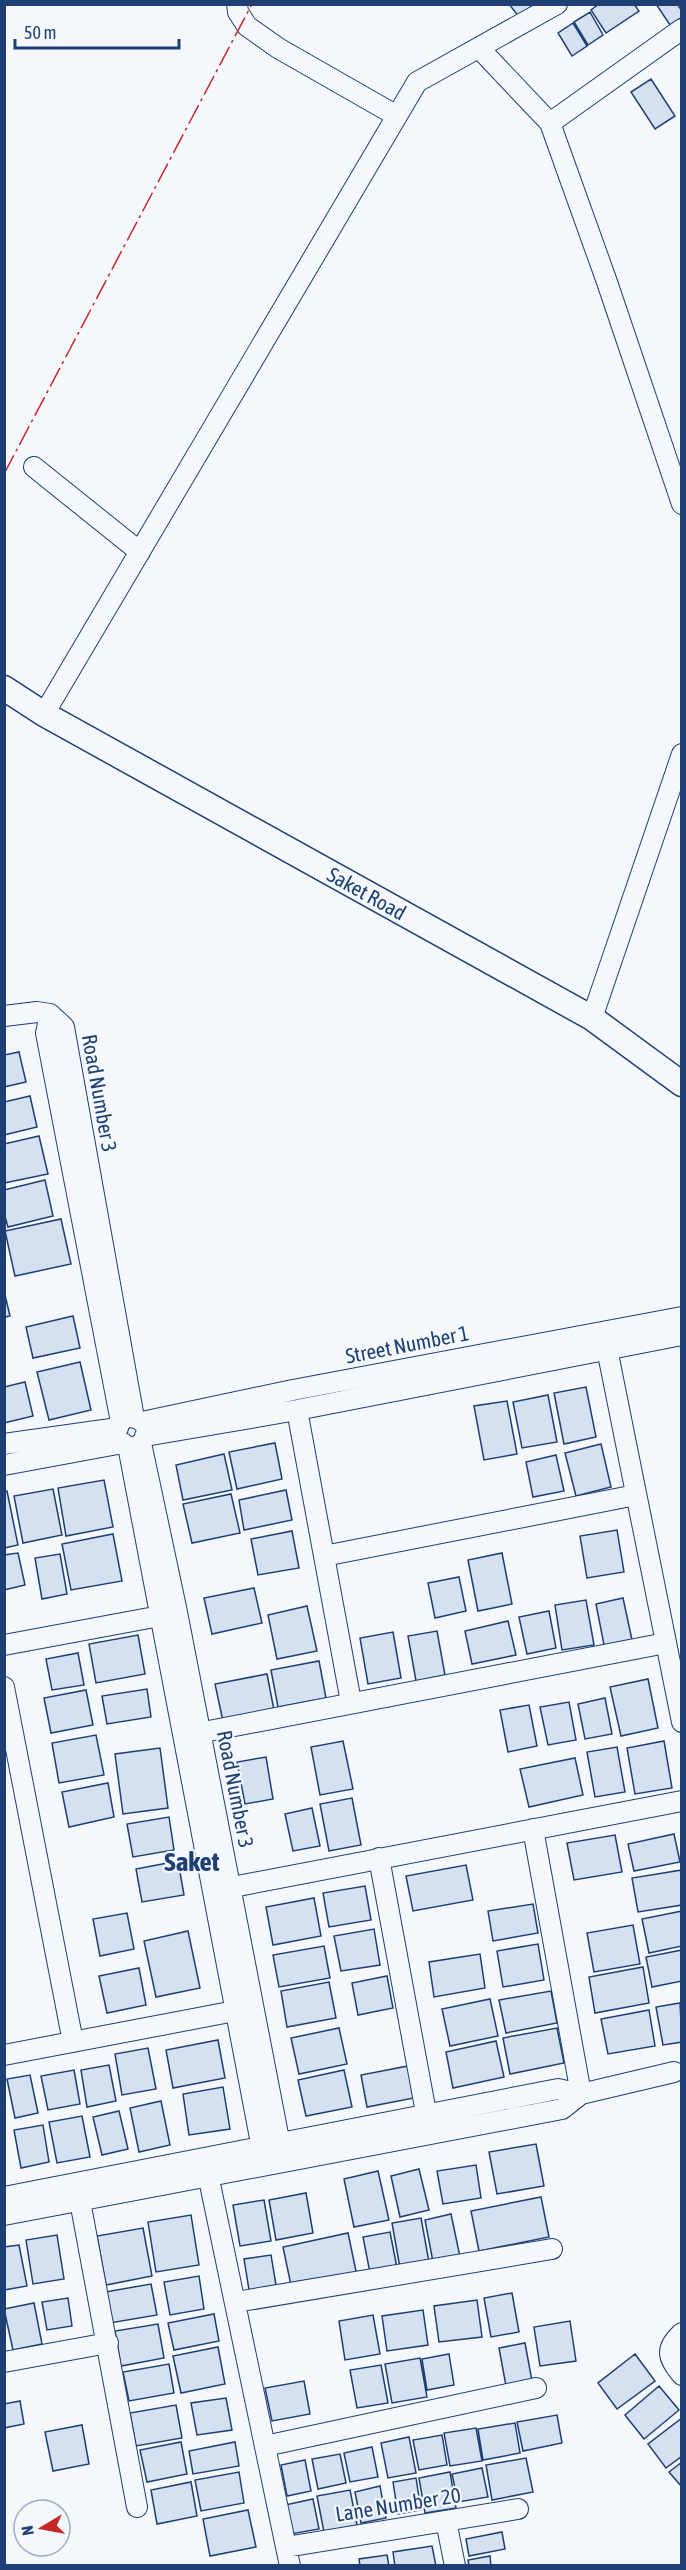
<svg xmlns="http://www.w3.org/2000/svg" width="686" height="2570" font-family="'Asap Condensed',sans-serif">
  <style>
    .building { fill: #d5e0f0; stroke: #1d3f73; stroke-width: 1.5 }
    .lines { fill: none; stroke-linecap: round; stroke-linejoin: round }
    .minor-casing { stroke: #1d3f73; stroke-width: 22 }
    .tertiary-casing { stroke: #1d3f73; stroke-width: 27 }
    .minor { stroke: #f4f7fb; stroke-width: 20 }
    .tertiary { stroke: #f4f7fb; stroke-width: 24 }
    .power { stroke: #c62828; stroke-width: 1.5; stroke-dasharray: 21 4.5 3 4.5; stroke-linecap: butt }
    .labels { text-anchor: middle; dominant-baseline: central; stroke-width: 4.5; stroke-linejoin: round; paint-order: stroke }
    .street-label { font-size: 21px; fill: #1d3f73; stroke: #f4f7fb }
    .district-label { font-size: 27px; font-weight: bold; fill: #1d3f73; stroke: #f4f7fb }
  </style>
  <rect width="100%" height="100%" fill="#f4f7fb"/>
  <path class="building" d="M509 4H534L519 17Z
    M599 4H634L639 11 606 33 591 10Z
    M656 4H677L682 11V17L670 25Z
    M590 12 603 35 588 45 574 22Z
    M573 23 587 46 572 56 558 33Z
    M651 79 675 116 655 129 631 92Z
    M19 1052 26 1082 4 1087V1055Z
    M30 1096 37 1127 4 1135V1102Z
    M39 1136 48 1174 4 1183V1144Z
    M45 1180 53 1216 8 1227 4 1213V1190Z
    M61 1219 71 1264 15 1276 5 1231Z
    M4 1291 10 1316 4 1317Z
    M73 1316 80 1348 33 1358 26 1327Z
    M80 1362 91 1410 49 1420 37 1372Z
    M25 1382 33 1416 4 1423V1387Z
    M586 1387 596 1437 564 1444 554 1393Z
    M548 1395 557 1442 522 1448 513 1402Z
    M507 1401 517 1454 484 1460 474 1406Z
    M275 1443 282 1479 237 1489 229 1452Z
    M601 1444 611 1487 576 1496 565 1453Z
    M224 1454 232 1490 183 1500 176 1465Z
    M556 1455 564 1491 533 1497 526 1462Z
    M104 1480 113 1527 66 1536 58 1488Z
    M53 1489 62 1535 23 1543 14 1496Z
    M286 1490 292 1520 244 1530 239 1500Z
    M4 1491H7L18 1545 4 1548Z
    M231 1494 240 1533 192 1543 183 1504Z
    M617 1530 624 1572 587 1578 580 1536Z
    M292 1531 299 1568 258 1575 251 1539Z
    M113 1534 122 1581 71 1590 62 1544Z
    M18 1553 25 1585 4 1590V1555Z
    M502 1553 512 1604 478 1611 468 1560Z
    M60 1554 67 1594 42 1599 35 1558Z
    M459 1577 466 1611 435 1618 428 1583Z
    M254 1588 262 1623 212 1634 204 1598Z
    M623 1598 632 1640 604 1645 596 1604Z
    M586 1600 594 1645 562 1650 555 1605Z
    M307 1606 317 1651 277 1659 268 1615Z
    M549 1611 556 1648 527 1654 519 1617Z
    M508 1621 516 1655 472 1664 465 1631Z
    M437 1631 445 1675 416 1681 408 1636Z
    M393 1632 401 1678 368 1684 360 1638Z
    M138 1635 145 1674 96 1683 89 1644Z
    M78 1653 84 1685 52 1690 46 1659Z
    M319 1661 326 1698 278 1707 271 1670Z
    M267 1674 274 1710 223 1721 215 1684Z
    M648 1679 658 1728 621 1736 610 1687Z
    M147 1689 151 1717 107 1724 102 1696Z
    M86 1690 93 1725 51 1733 44 1698Z
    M605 1698 612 1734 585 1739 578 1704Z
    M569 1702 576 1740 548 1745 540 1707Z
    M529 1705 537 1746 508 1752 500 1710Z
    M96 1735 104 1775 59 1783 52 1743Z
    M343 1741 353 1789 320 1795 311 1747Z
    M664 1741 672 1788 635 1794 627 1748Z
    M617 1747 625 1792 595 1797 587 1752Z
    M160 1748 168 1808 123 1814 115 1754Z
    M266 1757 273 1799 245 1804 237 1762Z
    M575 1758 583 1795 529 1807 520 1769Z
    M108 1783 114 1817 69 1827 62 1792Z
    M352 1798 361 1845 329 1851 320 1804Z
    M312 1808 320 1846 293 1851 285 1814Z
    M169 1817 174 1850 133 1857 127 1824Z
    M674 1834 680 1862 634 1871 628 1844Z
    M615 1835 622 1872 574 1880 567 1843Z
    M178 1861 184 1895 142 1902 136 1869Z
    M466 1865 473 1900 413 1911 406 1876Z
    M682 1870V1905L638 1912 632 1878Z
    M365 1886 371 1920 329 1927 323 1893Z
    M314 1898 321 1936 273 1945 266 1907Z
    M533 1904 538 1933 493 1941 488 1911Z
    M682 1911V1946L649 1953 642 1919Z
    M127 1913 134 1949 100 1956 93 1919Z
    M633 1925 640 1964 594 1972 587 1933Z
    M374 1929 380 1965 341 1971 334 1936Z
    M188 1931 200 1988 156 1997 144 1941Z
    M538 1944 544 1980 503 1987 497 1951Z
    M324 1946 330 1978 279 1987 273 1955Z
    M682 1950V1981L652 1987 646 1957Z
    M480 1954 485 1988 434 1997 429 1962Z
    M643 1967 649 2003 595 2013 589 1977Z
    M139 1968 146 2005 107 2013 99 1976Z
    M387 1976 393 2008 358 2015 352 1983Z
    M329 1982 336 2018 287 2027 281 1991Z
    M551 1991 557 2023 506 2033 499 2000Z
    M490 1999 498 2036 450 2046 442 2009Z
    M680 2003 682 2042 663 2045 656 2007Z
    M649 2010 655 2046 608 2054 601 2019Z
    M339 2028 347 2064 299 2074 291 2038Z
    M557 2028 564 2063 510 2074 503 2038Z
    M218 2040 225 2078 173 2088 166 2050Z
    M496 2041 504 2077 453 2088 446 2052Z
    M148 2048 156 2089 122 2095 115 2054Z
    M109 2065 116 2101 87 2107 81 2070Z
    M408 2066 414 2098 367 2107 361 2075Z
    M74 2070 80 2104 48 2110 41 2076Z
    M344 2070 352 2107 306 2116 298 2080Z
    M30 2075 38 2113 15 2118 7 2079Z
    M223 2087 230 2129 189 2135 183 2094Z
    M161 2101 170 2145 139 2152 130 2108Z
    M119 2111 128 2149 102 2155 93 2117Z
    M82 2116 90 2157 57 2163 49 2122Z
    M43 2125 49 2162 21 2168 14 2130Z
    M536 2144 544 2186 497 2194 489 2152Z
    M476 2165 481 2198 443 2204 437 2171Z
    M419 2169 429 2210 400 2217 391 2176Z
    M378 2171 389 2220 354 2227 344 2179Z
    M306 2193 313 2233 276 2240 269 2200Z
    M541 2197 549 2237 479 2251 471 2211Z
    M264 2200 271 2241 240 2246 233 2205Z
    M451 2214 460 2257 433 2262 425 2220Z
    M191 2215 199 2265 156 2272 148 2222Z
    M421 2218 429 2262 400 2268 392 2223Z
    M143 2228 152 2276 106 2285 97 2236Z
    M390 2232 397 2268 370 2273 363 2237Z
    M348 2233 357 2276 292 2290 283 2247Z
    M57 2235 64 2279 33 2284 26 2240Z
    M19 2245 27 2286 4 2290V2247Z
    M271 2255 277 2291 250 2296 244 2259Z
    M199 2276 204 2309 170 2315 164 2282Z
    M151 2284 157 2315 110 2323 105 2292Z
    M512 2293 519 2332 491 2337 484 2298Z
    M68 2298 72 2326 47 2330 42 2302Z
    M477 2300 482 2337 439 2342 434 2306Z
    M34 2303 42 2344 13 2350 4 2309Z
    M423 2310 428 2345 387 2351 382 2316Z
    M214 2314 219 2341 174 2350 168 2323Z
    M373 2315 380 2354 345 2360 339 2321Z
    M570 2321 576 2361 540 2366 534 2327Z
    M158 2324 164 2358 121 2366 115 2331Z
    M525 2343 532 2381 506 2386 499 2348Z
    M218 2347 225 2384 181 2393 173 2356Z
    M449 2354 454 2385 427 2390 422 2359Z
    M635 2354 655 2381 617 2409 598 2383Z
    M420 2358 427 2397 392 2403 385 2364Z
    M169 2364 174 2393 129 2401 123 2372Z
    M381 2365 388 2403 357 2408 350 2370Z
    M304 2381 310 2414 272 2421 265 2388Z
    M659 2386 679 2410 644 2439 625 2415Z
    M226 2398 232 2430 197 2435 191 2403Z
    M20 2401 24 2424 4 2428V2404Z
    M176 2405 182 2438 136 2446 130 2413Z
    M557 2415 562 2443 523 2451 517 2422Z
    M682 2418V2456L666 2468 648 2444Z
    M515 2423 520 2453 483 2460 478 2429Z
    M82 2425 89 2464 53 2471 45 2432Z
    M476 2428 482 2461 450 2466 444 2433Z
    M442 2435 447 2465 419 2470 413 2440Z
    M409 2437 416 2473 388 2478 381 2443Z
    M181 2442 187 2474 147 2482 140 2450Z
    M235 2442 239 2466 193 2474 189 2451Z
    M372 2447 378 2477 350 2482 344 2453Z
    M340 2454 346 2483 318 2489 312 2459Z
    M526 2458 533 2492 492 2500 486 2465Z
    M305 2460 311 2491 287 2496 281 2465Z
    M682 2462V2487L669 2472Z
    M482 2468 488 2497 458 2502 452 2474Z
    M239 2472 244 2503 201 2511 195 2480Z
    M450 2472 456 2508 425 2513 419 2478Z
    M416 2478 421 2510 398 2514 393 2482Z
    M191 2482 197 2516 157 2524 151 2490Z
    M380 2486 386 2518 361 2523 355 2492Z
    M350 2490 357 2525 324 2532 317 2496Z
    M313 2499 319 2529 291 2534 285 2505Z
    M248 2510 256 2547 210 2556 203 2519Z
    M502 2532 505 2549 469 2556 466 2539Z
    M432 2546 436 2566H395L393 2552Z
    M387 2555 389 2566H360L359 2559Z
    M490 2556 491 2566H469L468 2560Z"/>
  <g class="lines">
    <defs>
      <path id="minor" d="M237 4 238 12 247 26 278 48 397 116
        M479 48 550 123 607 282 682 504
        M550 123 682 29
        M34 467 140 552
        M44 714 417 82 557 4
        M50 1014 64 1027 134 1418
        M50 1014 46 1033 121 1422
        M4 1016 37 1012 50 1014
        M592 1018 682 754
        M605 1339 682 1722
        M297 1410 351 1702
        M142 1422 293 1390 682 1317
        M145 1436 297 1410 682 1335
        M141 1443 177 1612 282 2155
        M4 1444 118 1428
        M128 1446 264 2159
        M4 1465 123 1443
        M324 1556 636 1495
        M4 1645 160 1616
        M4 1687 73 2042
        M188 1735 666 1643
        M533 1829 581 2094 674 2072
        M379 1858 429 2129
        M217 1890 682 1801
        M4 2055 235 2011
        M206 2165 290 2566
        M4 2197 558 2089 581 2094 562 2109 4 2215
        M80 2201 137 2507
        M236 2302 552 2249
        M682 2333C664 2349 668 2358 682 2375
        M4 2362 108 2343
        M265 2446 536 2388
        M446 2521 455 2566
        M286 2547 518 2509"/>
      <g id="tertiary">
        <path id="s1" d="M4 688 44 714 592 1018 682 1084"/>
      </g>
    </defs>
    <use href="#minor" class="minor-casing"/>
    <use href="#tertiary" class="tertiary-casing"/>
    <use href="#minor" class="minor"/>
    <use href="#tertiary" class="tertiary"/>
    <path class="power" d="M4 474 252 4"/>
  </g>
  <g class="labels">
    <g class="street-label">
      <text stroke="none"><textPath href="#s1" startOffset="417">Saket Road</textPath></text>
      <text transform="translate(100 1093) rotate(80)">Road Number 3</text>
      <text transform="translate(407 1344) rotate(-11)">Street Number 1</text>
      <text transform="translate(236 1789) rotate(79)">Road Number 3</text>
      <text transform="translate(398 2504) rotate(-9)">Lane Number 20</text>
    </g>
    <g class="district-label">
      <text x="192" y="1861">Saket</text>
    </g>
  </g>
  <rect width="686" height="2570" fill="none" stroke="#1d3f73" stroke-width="12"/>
  <g transform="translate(42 2528) rotate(260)"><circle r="28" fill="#f4f7fb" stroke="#9eadc5" stroke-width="1.5"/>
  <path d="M0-4.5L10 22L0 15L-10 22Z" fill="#c62828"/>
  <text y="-9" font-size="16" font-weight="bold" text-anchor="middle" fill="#1d3f73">N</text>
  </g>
  <path d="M15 39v9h164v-9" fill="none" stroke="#1d3f73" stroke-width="3"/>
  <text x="24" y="39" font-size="18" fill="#1d3f73" stroke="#f4f7fb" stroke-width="4.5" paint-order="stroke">50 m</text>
</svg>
